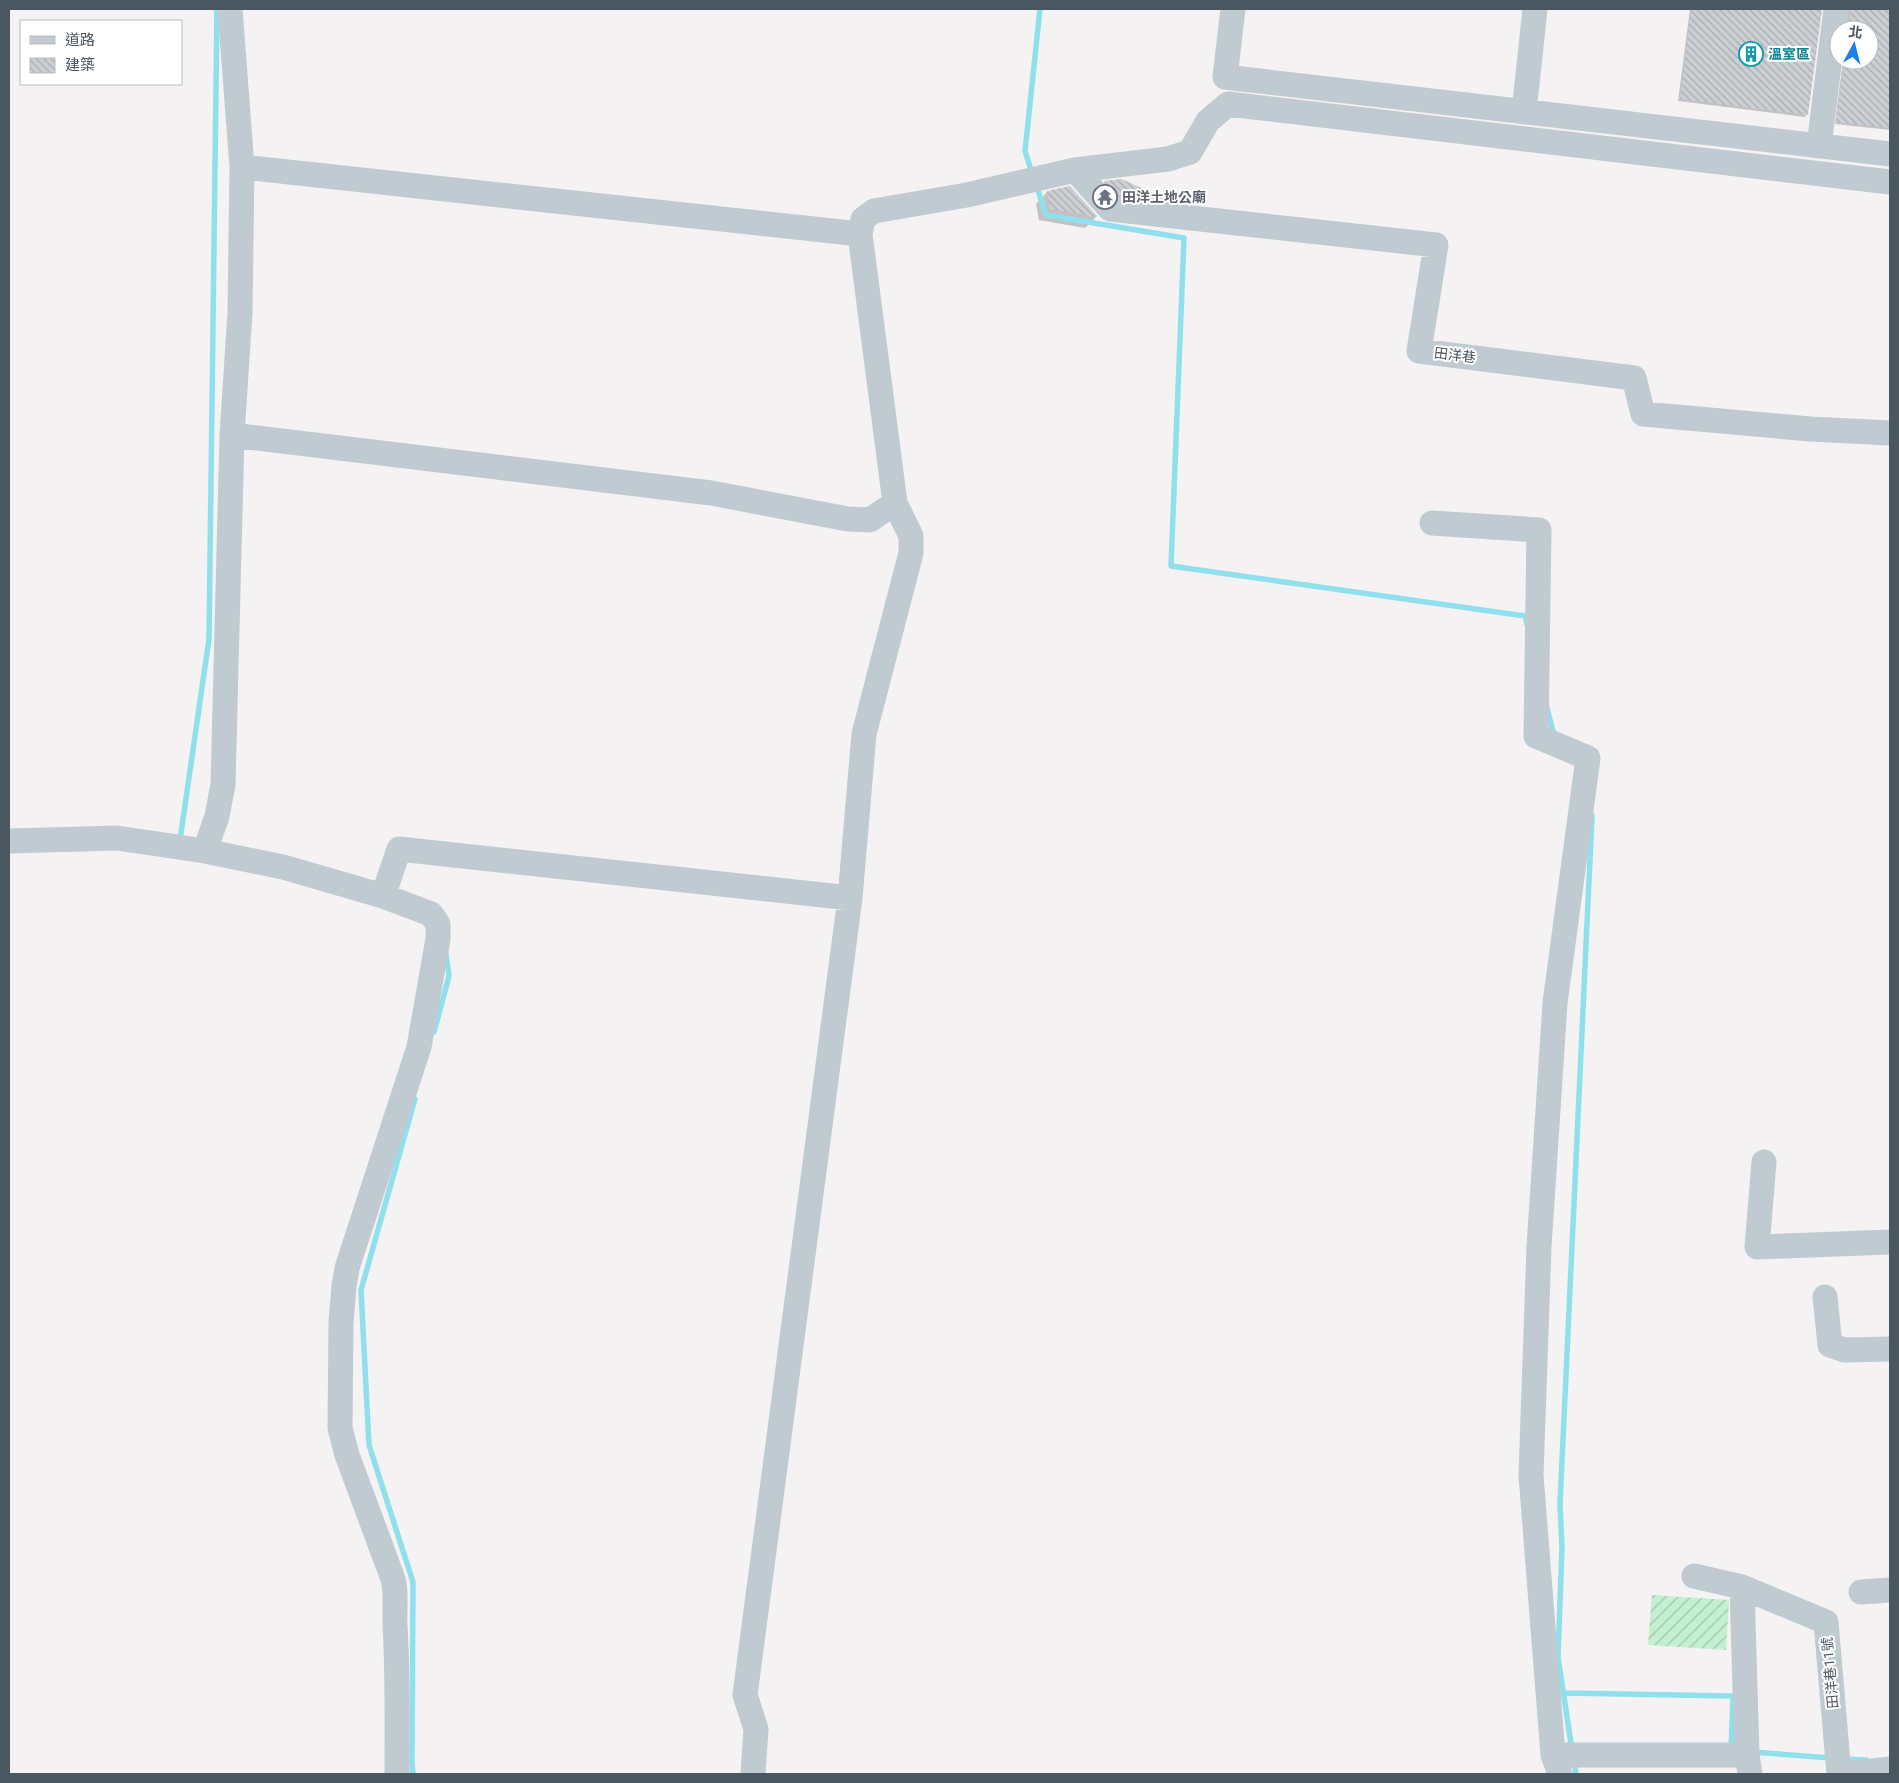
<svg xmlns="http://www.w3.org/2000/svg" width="1899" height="1783" font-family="Roboto,'Noto Sans TC',sans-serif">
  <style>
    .garden { fill: url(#garden-furrows) }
    .shadow { fill: #0003 }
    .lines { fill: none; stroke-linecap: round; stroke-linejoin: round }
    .stream { stroke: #90dfec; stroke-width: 5.5 }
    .building { fill: url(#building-back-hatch) }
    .minor { stroke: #c0cad1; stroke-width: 25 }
    .labels { text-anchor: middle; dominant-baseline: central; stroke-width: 4; stroke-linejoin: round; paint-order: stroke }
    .culture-label { font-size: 14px; font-weight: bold; fill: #0d838f; stroke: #fff; text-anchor: start }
    .worship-label { font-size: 14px; font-weight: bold; fill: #5b616d; stroke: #fff; text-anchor: start }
    .street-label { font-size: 14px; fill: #4a5760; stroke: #fff }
  </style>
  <defs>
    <pattern id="garden-furrows" width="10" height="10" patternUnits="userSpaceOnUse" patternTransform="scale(1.25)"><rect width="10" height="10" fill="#c3f0d1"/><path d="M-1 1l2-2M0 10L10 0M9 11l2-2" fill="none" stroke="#a0c5ad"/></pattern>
    <pattern id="building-back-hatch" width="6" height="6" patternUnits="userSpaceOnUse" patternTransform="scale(1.25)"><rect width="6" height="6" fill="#ccd0d4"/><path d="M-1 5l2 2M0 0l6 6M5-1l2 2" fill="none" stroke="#a8acaf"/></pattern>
  </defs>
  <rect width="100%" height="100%" fill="#f4f2f2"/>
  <path class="garden" d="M1652 1595 1729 1600 1726 1650 1648 1645Z"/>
  <path class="shadow" d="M1690 9H1820L1807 114 1805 117 1678 101Z
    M1848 9H1890V130L1835 124 1843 60H1869V30H1846Z
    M1121 180 1170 202 1159 212 1094 193 1105 182Z
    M1070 187 1096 217 1085 228 1039 220 1036 204 1047 192Z"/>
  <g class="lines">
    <path class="stream" d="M1032 173 1025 151 1040 9
      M1036 184 1046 215 1184 238 1171 566 1525 616 1527 624
      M1547 708 1554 736
      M180 840 209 639 217 9
      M434 1032 449 976 446 954
      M1563 1693 1733 1696 1731 1750
      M1572 1750 1558 1657 1562 1547 1560 1504 1592 816
      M1753 1752 1831 1758
      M1843 1759 1866 1760
      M1574 1762 1576 1774
      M413 1774 412 1762 413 1582 369 1445 361 1290 415 1099"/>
  </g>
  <path class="building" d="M1691 9H1822L1808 115 1680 99Z
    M1850 9H1890V128L1836 122 1844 60H1869V30H1848Z
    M1121 179 1172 201 1117 195 1104 181Z
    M1070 186 1098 217 1050 209 1047 191Z"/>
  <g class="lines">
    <path class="minor" d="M1233 9 1225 77 1890 154
      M1524 112 1535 9
      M1819 146 1836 9
      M242 167 860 234 863 219 874 211 967 195 1075 170 1168 159 1190 152 1208 121 1228 104 1890 182
      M1075 170 1110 209 1436 245 1419 351 1634 378 1643 414 1810 429 1890 433
      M232 435 711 493 848 519 870 520 895 503
      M1432 523 1539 530 1536 736 1588 758 1555 1003 1539 1247 1531 1475 1553 1755 1560 1774
      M9 841 117 838 205 851 283 867 383 896 431 914 438 924V939L419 1047 347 1268 344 1286 341 1323 340 1428 347 1455 393 1579C397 1594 394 1609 395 1625 398 1675 397 1724 397 1774
      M205 851 217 816 223 785 232 435 240 312 242 167 230 9
      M383 896 399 849 850 898
      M1764 1162 1757 1247 1890 1242
      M1825 1297 1830 1345 1844 1350 1890 1349
      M1694 1576 1742 1587 1826 1622 1839 1774
      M1742 1587 1747 1755
      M1861 1592 1890 1590
      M1553 1755H1747L1750 1774
      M753 1774 756 1729 745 1695 850 898 864 734 911 553V536L895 503 860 234
      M1846 1774 1890 1769"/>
  </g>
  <defs>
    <symbol id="building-ring" viewBox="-11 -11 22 22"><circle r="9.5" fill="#fff" stroke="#0f9aa8" stroke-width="1.5"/><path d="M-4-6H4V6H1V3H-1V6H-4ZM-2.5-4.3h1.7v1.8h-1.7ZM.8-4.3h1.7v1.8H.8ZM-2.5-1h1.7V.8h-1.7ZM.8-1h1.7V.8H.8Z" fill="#0f9aa8"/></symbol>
    <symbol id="temple-ring" viewBox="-11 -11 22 22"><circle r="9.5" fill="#fff" stroke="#6b7280" stroke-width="1.5"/><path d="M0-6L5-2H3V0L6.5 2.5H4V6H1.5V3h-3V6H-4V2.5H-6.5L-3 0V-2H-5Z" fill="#6b7280"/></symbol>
  </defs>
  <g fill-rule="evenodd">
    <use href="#building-ring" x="1737" y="40" width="28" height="28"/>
    <use href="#temple-ring" x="1091" y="183" width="28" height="28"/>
  </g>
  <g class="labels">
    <g class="culture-label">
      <text x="1768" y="54">溫室區</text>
    </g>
    <g class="worship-label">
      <text x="1122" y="197">田洋土地公廟</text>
    </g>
    <g class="street-label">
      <text transform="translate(1455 355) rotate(7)">田洋巷</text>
      <text transform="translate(1830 1673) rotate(-95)">田洋巷11號</text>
    </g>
  </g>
  <rect width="1899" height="1783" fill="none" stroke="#4a5760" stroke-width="20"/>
  <rect x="20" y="20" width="162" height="65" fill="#ffffff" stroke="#b7bcbf"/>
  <rect x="30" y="36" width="25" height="8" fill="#c0cad1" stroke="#b7bcbf"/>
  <text x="65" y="45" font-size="15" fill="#4a5760">道路</text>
  <rect x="30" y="58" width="25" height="15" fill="url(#building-back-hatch)" stroke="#b7bcbf"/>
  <text x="65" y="70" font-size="15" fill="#4a5760">建築</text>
  <g transform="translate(1854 45) rotate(7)"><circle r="24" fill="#ffffff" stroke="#b7bcbf"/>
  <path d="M0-4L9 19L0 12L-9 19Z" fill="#1c81e5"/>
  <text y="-8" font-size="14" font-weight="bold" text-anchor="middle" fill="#4a5760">北</text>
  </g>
</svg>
